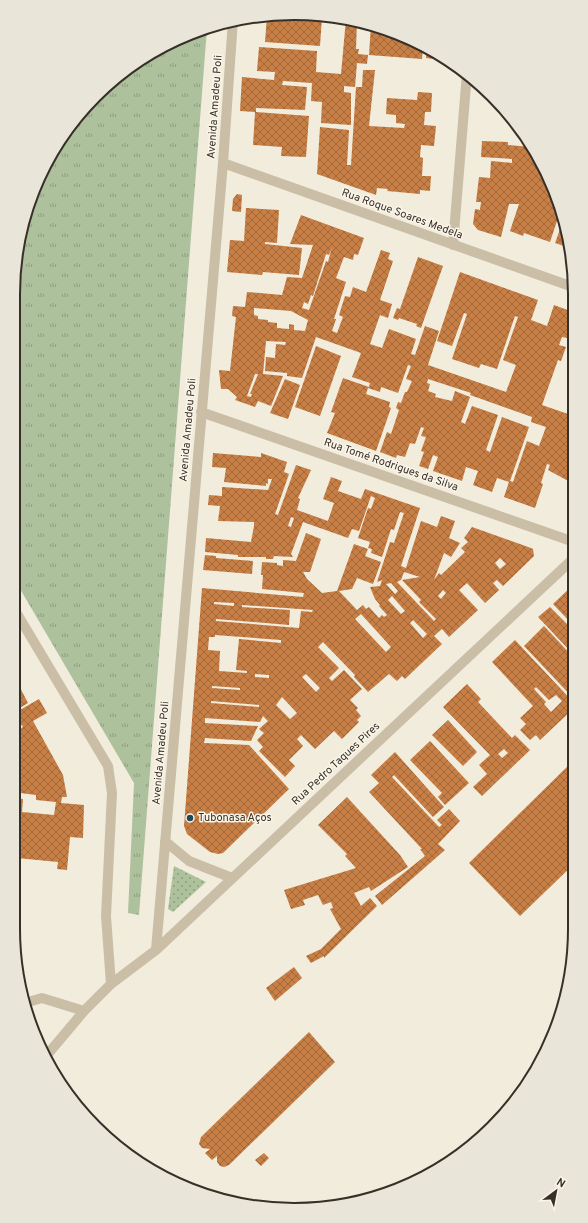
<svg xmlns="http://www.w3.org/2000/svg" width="588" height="1223" font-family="Overpass,sans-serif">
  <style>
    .grass { fill: url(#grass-dots) }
    .park { fill: url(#park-tufts) }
    .building { fill: url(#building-cross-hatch); fill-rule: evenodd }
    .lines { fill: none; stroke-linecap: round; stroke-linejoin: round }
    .street { stroke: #cabea7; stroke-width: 10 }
    .poi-dot { fill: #1d4959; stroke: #faf5e8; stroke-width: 1.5 }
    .labels { text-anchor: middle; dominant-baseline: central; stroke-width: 3; stroke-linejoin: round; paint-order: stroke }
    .street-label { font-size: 11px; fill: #373028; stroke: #faf5e8 }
    .poi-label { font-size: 11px; fill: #373028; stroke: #faf5e8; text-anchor: start }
    .rim { fill: none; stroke: #373028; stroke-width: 2 }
  </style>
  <defs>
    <pattern id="grass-dots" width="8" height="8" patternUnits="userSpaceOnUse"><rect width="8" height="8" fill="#adc19c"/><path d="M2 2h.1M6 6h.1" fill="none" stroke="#8e9d7f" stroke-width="1.8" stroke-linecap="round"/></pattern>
    <pattern id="park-tufts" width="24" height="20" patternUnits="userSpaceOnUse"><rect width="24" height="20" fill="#adc19c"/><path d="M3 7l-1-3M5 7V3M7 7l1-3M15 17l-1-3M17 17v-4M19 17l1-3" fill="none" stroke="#8e9d7f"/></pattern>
    <pattern id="building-cross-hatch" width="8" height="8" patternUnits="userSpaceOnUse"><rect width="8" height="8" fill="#c77f45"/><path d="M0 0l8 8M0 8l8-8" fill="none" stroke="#a2683a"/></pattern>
  </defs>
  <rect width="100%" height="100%" fill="#f2ecdc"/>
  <path class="grass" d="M174 866 206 882 173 912 168 909Z"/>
  <path class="park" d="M207 28 139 915 128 913 134 783 13 577V294L18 239 34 186 60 138 95 95 138 60 187 34Z"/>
  <path class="building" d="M281 14 322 17 320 46 265 42 267 16Z
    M346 19 357 21 356 49H359L358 54 368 55 367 64 357 63 355 87 344 86V92L351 93V125L321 123 322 102 311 101 312 83 283 81 282 85 307 87 305 110 256 108V112L309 116 306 157 281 156 282 147 253 145 255 112 240 111 242 77 274 80 275 72 257 71 259 47 317 51 316 72 341 74Z
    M371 25 402 34 423 47 422 59 369 55Z
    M426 49 442 58V60L426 58Z
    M363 70H375L369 126 404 128 405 124 396 123V115L386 114 387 98 417 100 418 92 432 93 431 112H425L424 125 436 126 434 146 421 145 420 157 423 158 422 176H431L430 191 420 190V194L387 191 388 189 377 188 376 195 317 174 320 127 349 130 347 165H351L356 87H362Z
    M482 141 508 142V145L531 147 553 186 552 189 555 190 560 212 550 242 524 233 523 236 510 231 519 204H509L501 237 478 230 473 224 475 209 480 210 481 202H476L479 177 490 178 491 161 512 163V159L481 157Z
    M237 194 242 195 241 212 232 211 233 199Z
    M246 208 279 210 277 243 265 242V244L302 248 299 275 263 272 262 275 227 272 230 240 244 241Z
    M301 215 364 238 358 255 354 254 353 260 344 257 336 278 346 282 334 319H336L332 331 337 333 343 317 339 315 345 296 350 297 353 287 366 292 381 250 390 253 388 259 393 261 380 300 392 304 388 318 380 315 370 344 382 348 389 329 416 339 411 354 415 355 425 326 439 331 428 365 506 392 516 365 503 360 518 317 515 316 497 369 481 364 479 368 452 359 467 314 464 313 452 346 437 341 460 272 538 300 531 320 547 326 554 305 573 312V332L569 331 567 338 562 337 559 345 566 347 561 361 558 360 542 405 568 414 573 401V476L570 482 548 470 550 465 547 464 541 483 543 484 535 508 504 497 509 482 497 478 492 492 473 485 478 471 466 467 462 481 433 471 438 457 433 455 428 469 419 466 424 452 421 451 426 437 421 436 424 428 421 427 415 444 410 443 405 457 397 455 396 458 380 452 387 432 391 434 399 410 396 408 398 402 401 403 405 392H407L412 381 406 379 411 366 408 365 398 393 381 387 380 392 368 388 366 394 390 402 389 407 391 408 376 451 327 433 335 413 331 412 343 378 369 387 370 383 352 377 361 353 316 337 302 378 287 376V373L265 371 266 357 275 358 276 344 285 345 286 342 266 341 263 374 283 376 271 406 258 401 255 407 235 400 237 397 228 389H221L219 370 230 371 236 317 232 316 233 306 245 307 247 292 282 295 287 277 302 278 313 245 290 244ZM332 247 328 262 326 261 309 310 302 308 304 302 308 304 311 295 313 296 326 254 329 255ZM254 308 291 311 308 320 305 331 294 330V325L289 324V329L277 328V323L268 322V320L258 319V316L254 315ZM255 374H258L250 394H252L251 397 247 396ZM428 379 471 393 470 395 532 417 531 422 546 427 539 446 527 441 513 482 510 481 529 427 502 417 490 452 486 450 498 415 472 406 465 424 461 422 470 397 455 391 452 401 435 397 436 394 428 391 430 384 427 383Z
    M563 221 570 248 555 243Z
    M418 257 443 266 421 328 416 326 417 324 399 318 398 320 393 318 397 308 400 309Z
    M316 346 341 356 320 416 295 407Z
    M285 379 300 385 288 419 270 413Z
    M213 453 261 457V453L287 462 284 472 289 474 275 514 278 515 296 465 311 470 298 498 300 499 297 510 328 521 334 503 323 499 331 477 342 481 338 491 361 499 365 489 420 508 401 566 406 568 421 521 437 527 441 516 455 521 449 538 460 543 451 557 444 553 434 580 439 573 441 575 465 552 461 548 468 542 464 538 472 527 531 548 533 549 534 556 503 586 497 580 493 583 499 590 485 603 467 583 459 590 478 610 449 637 442 629 434 636 442 644 405 679 402 676 397 681 389 674 368 692 354 677 355 675 323 642 318 647 339 668 329 678 332 681 344 670 362 689 350 700 358 708 356 710 361 716 357 720 359 722 342 739 334 731 315 749 301 735 297 739 303 746 289 760 295 766 285 777 259 751 263 747 257 740 264 733 259 729 268 721 263 716 260 722 205 718V723L258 726 251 741 205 738 204 743 249 745 289 789 223 853 218 854 210 852 187 834 184 826 202 588 303 597 304 593 262 589 263 575H261L262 562 277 563V565L283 566V560L296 561 306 533 321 539 310 572H303L307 579 322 593 337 591 354 544 368 549 365 556 381 562 373 584 357 578 352 589 339 591 357 610 363 605 366 609 369 607 379 618 382 615 384 617 387 615 379 606 380 605 375 599 370 587 380 586 382 580 377 582 390 542 394 543 404 513 400 512 394 530 391 529 382 557 371 553 372 549 368 548 370 542 358 538 368 508 371 509 375 498 371 496 359 531 352 529 348 538 303 522 291 554 293 557 274 556 273 559H266V557H238V555L205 552 206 538 251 542 254 526V522L218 521 220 506 208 505 209 495 222 496V487L268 490 272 479H268V484L266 483V486L224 482 226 468 212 467ZM291 517 294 518 291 527 288 526ZM500 558 506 564 500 569 495 563ZM404 572 420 577 402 580 421 600 419 602 436 619 434 621 397 582 401 580ZM391 583 398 591 395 594 386 584ZM443 590 446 593 441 599 438 596ZM392 596 405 611 401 614 388 600ZM214 602 234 603V606L214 604ZM242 605 313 610 312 612 301 611 299 628 216 621V619L289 625 290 610 242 607ZM361 614 391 647 386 652 355 619ZM413 620 427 634 423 638 410 623ZM215 635 281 640V643L239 639 236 670 247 671V673L219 671 220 651 208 650 209 637H215ZM255 674 269 675V678L255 677ZM306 674 320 688 316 692 302 677ZM212 686 240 688V690L212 688ZM282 697 297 713 290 719 276 705ZM211 701 259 705V707L211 703Z
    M205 555 216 556V558L253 561 252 574 203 570Z
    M574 584V626L553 604Z
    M550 607 574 631 573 654 538 617Z
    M544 626 574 658V699L524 646Z
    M515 640 574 703V708L540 740 536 735 530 740 520 730 526 724 520 718 533 706 492 662ZM536 687 549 700 556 695 562 701 551 712 544 704 546 702 534 689Z
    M13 674 28 703 13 712Z
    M467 684 481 699 478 702 512 738 515 735 530 750 482 796 473 787 487 774 479 765 490 755 443 707ZM504 749 508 753 502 758 498 754Z
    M39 699 47 713 33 721 63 775 67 797H62L61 803 84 805 83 838 70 837 67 870 57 869 58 862 17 858 18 844 13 843V798L23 799 22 812 54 815 56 802 36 800V795L13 792V733L23 727 22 725 13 729V714Z
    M448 720 477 752 463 766 432 735Z
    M430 741 469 783 445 805 438 797 442 793 410 760Z
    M395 752 444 807 433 817 394 775 392 777 439 827 442 825 437 820 449 809 460 821 438 844 445 850 382 905 375 896 425 856 420 849H422L369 792 379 783 371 775Z
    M574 760 575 863 520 916 469 863Z
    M347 797 400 855 408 867 371 891 369 887 354 893 361 906 370 898 377 906 324 958V956L311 963 306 956 321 949 341 929 330 909 333 908 331 902 323 905 318 895 303 900 305 905 291 909 284 890 356 868 345 856 347 854 318 825Z
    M294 967 302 978 275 1001 266 988Z
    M309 1032 335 1062 229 1165 224 1167 220 1166 217 1162V1156L212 1160 205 1153 210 1149 202 1148 199 1144 201 1137Z
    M65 1088 104 1127 100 1131 71 1100Z
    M264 1153 269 1158 261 1166 255 1160Z
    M143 1160 151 1170V1171L140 1163Z"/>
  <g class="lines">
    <path class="street" d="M223 163 573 287
      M453 245 467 73
      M201 412 574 542
      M13 607 108 766 112 793 106 916 111 984
      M165 841 189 861 232 878
      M156 950 223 163 233 20
      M25 1003 42 998 84 1011
      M47 1055 84 1011 111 984 156 950 574 558"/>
  </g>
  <circle class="poi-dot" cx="190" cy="818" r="4"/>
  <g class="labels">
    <g class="street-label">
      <text transform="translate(215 107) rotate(-86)">Avenida Amadeu Poli</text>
      <text transform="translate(402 214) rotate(20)">Rua Roque Soares Medela</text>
      <text transform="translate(188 430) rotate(-85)">Avenida Amadeu Poli</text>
      <text transform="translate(391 465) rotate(19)">Rua Tomé Rodrigues da Silva</text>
      <text transform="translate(161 753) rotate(-85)">Avenida Amadeu Poli</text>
      <text transform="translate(336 764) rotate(-43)">Rua Pedro Taques Pires</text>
    </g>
    <g class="poi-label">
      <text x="198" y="818">Tubonasa Aços</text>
    </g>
  </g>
  <path d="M0 0H588V1223H0ZM294 20H294A274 274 0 0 1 568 294V929A274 274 0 0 1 294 1203H294A274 274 0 0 1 20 929V294A274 274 0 0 1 294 20Z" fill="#eae5d9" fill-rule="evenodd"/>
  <path class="rim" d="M294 20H294A274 274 0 0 1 568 294V929A274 274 0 0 1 294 1203H294A274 274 0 0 1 20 929V294A274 274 0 0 1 294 20Z"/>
  <g transform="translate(556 1191) rotate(32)" stroke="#faf5e8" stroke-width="3" paint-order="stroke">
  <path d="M0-3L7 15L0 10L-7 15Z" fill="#373028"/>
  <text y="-6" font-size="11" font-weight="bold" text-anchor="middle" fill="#373028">N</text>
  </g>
</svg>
